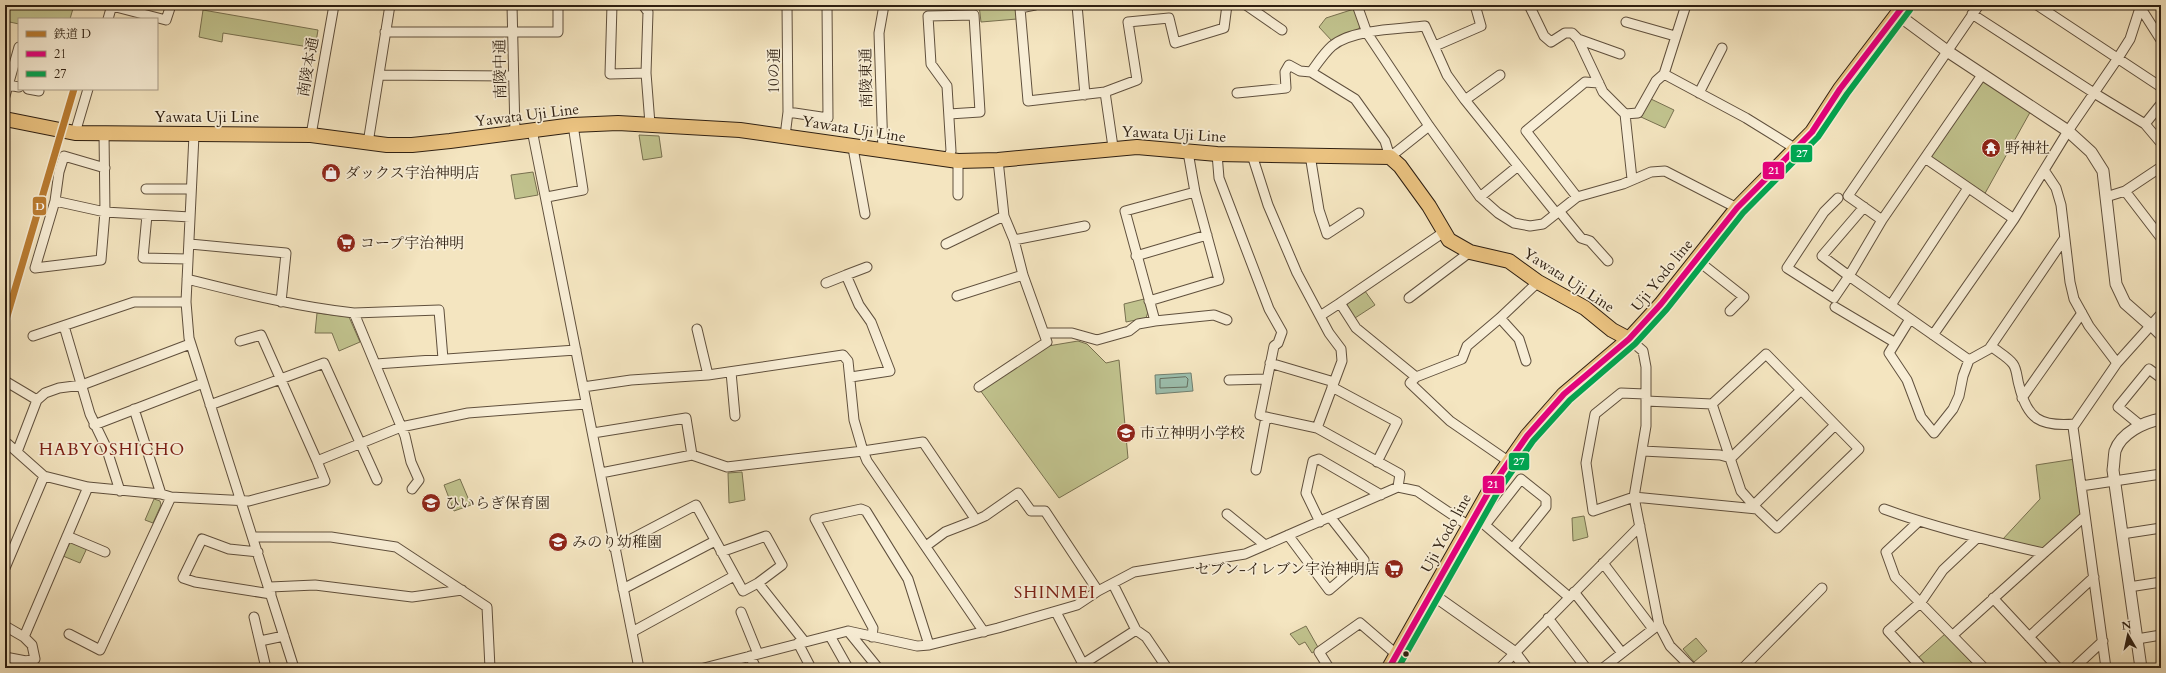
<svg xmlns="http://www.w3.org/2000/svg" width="2166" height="673" font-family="Cardo,'Noto Serif JP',serif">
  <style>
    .green { fill: #c1c38e; stroke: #787150 }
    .water { fill: #9cbfae; stroke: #707f6f }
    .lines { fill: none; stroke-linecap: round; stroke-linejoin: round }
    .shore { stroke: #656f60; stroke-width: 1 }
    .minor-casing { stroke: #60503d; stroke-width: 11 }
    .tertiary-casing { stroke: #60503d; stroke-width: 13 }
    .primary-casing { stroke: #2e1f11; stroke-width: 16 }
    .minor { stroke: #f8eed6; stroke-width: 9 }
    .tertiary { stroke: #f8eed6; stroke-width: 11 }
    .primary { stroke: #eac280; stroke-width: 14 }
    .bus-1-casing { stroke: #f8eed6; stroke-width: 9 }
    .bus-2-casing { stroke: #f8eed6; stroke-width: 9 }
    .bus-1 { stroke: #e5007d; stroke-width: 6 }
    .bus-2 { stroke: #00a651; stroke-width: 6 }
    .rail-1-casing { stroke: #f8eed6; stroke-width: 10 }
    .rail-1 { stroke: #ba7c31; stroke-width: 7 }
    .bus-dot { fill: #2e1f11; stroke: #f8eed6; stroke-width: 1.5 }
    .labels { text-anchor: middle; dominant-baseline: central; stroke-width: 3.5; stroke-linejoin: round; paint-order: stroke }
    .street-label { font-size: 15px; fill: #2e1f11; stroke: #f8eed6 }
    .poi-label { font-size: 15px; fill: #2e1f11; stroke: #f8eed6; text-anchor: start }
    .quarter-label { font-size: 17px; letter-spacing: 1px; fill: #7a1f14; stroke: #f8eed6 }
    .line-badge { stroke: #f8eed6; stroke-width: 1.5 }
    .badge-label { font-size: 11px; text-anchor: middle; font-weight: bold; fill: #fff }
  </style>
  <rect width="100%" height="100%" fill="#f4e5c0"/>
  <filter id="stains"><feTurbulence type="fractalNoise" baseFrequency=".005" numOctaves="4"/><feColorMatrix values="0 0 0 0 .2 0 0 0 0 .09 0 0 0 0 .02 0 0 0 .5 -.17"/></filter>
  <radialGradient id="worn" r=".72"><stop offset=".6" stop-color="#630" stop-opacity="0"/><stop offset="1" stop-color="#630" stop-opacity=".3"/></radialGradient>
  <path class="green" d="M5 5H74L70 19H19V24L5 21Z
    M979 5H1015L1017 19 981 22Z
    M1354 9 1360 26 1358 31 1345 33 1332 41 1319 27 1326 18Z
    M203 10 318 30 315 48 223 33 222 42 199 37Z
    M1982 75 2033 107 1983 197 1925 158Z
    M1651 99 1674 110 1665 128 1641 117Z
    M639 135 659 136 662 157 643 160Z
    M533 172 538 195 515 199 511 175Z
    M1365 291 1375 305 1355 318 1348 308 1347 303Z
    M1144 299 1148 312 1146 318 1126 322 1124 304Z
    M317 313 349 317 360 342 339 351 332 333H315Z
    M1078 341 1087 344 1106 363 1119 360 1128 458 1059 498 980 390 1048 346Z
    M2075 459 2083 516 2045 547 2036 549 2002 540 2040 499 2036 465Z
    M742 472 745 500 729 503 728 473Z
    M460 479 471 505 454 511 444 485Z
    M154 499 160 501 161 505 153 523 145 520Z
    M1584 516 1588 537 1573 541 1572 518Z
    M71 541 87 548 80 563 63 556Z
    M1306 626 1319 649 1312 653 1305 642 1299 645 1290 634Z
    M1945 634 1975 666 1972 668H1927L1918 658Z
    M1696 638 1707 651 1694 662 1683 649Z"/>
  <path class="water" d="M1191 373 1193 391 1156 394 1155 375Z"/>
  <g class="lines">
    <path class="shore" d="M1186 377 1188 379 1187 387 1160 388V379Z"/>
    <defs>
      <path id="minor" d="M512 5 515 133
        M612 5 610 74 646 73
        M643 5 648 12 646 73 650 124
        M1035 5 1020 8 1028 101 1105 92 1137 80 1128 22 1169 18 1175 43 1224 28 1227 5
        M1077 5 1085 95
        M1246 5 1282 30
        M1357 5 1367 33 1429 126 1480 197 1498 213 1514 223 1530 226 1543 224 1577 197 1623 184 1651 172 1665 171 1737 208
        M1529 5 1544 36 1551 42 1565 33H1572L1578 39 1603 92 1625 114 1632 179
        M2037 5 2161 87
        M112 6 166 20 171 5
        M2140 7 2161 40
        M1972 14 2094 93 2145 124 2161 143
        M108 19 112 5
        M1626 22 1675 36
        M385 32H558V5
        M1578 39 1620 54
        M1435 46 1481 26 1475 5
        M1311 72C1317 64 1324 53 1332 46 1352 29 1400 29 1425 26L1447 75 1465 100 1556 213
        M1664 74 1746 118 1796 149
        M379 75 513 76
        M8 85 19 87
        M28 89 39 91
        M1105 92 1113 147
        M1237 93 1286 88 1285 72 1289 65 1300 71 1311 72 1355 99 1385 141 1390 157 1429 126
        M1699 93 1722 48
        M5 96 19 47
        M1465 100 1500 75
        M788 112 828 118 827 5
        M1625 114 1638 113 1656 81 1664 74 1686 5
        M2145 124 2161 104
        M532 130 639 668
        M75 133 88 89
        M104 134 105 212 190 217
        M194 135 186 302 189 338 294 668
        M311 135 334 5
        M785 136 788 112 787 5
        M368 143 390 5
        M853 148 865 214
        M883 151 879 33 884 5
        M1217 154 1219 178 1269 309 1282 332 1278 343 1274 346 1260 415 1266 417
        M1252 155 1268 205 1297 273 1329 333 1341 349 1342 361 1317 428
        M1310 155 1319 210 1327 234 1359 213
        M1925 158 2014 219
        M947 160 951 151 947 86 931 64 928 16 974 15 980 112 949 114
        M958 161V195
        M2044 170 2056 188 2061 205 2070 282 2074 299 2089 326 2117 363
        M146 189H191
        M2125 191 2161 238
        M547 197 583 190 573 125
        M1480 197 1518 166
        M1577 197 1526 131 1585 82 1599 83
        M2106 197 2125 191 2161 167
        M1838 198 1824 212 1787 268 1834 298 1849 276 1822 256 1864 207
        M55 201 35 268 101 260 105 212 55 201 59 172 64 156 105 168
        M1559 211 1581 238 1590 241 1608 261
        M147 215 143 258 188 259
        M1882 220 1848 196 1979 5
        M1014 240 1085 226
        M190 244 286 253 281 302
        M946 244 1004 216
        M1136 256 1207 235
        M1697 260 1744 297 1730 311
        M187 279C243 293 297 307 354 313L405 436 411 462 419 480 412 489
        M826 283 846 275
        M957 296 1023 275
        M1409 298 1470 252
        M1149 301 1219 280 1195 192 1188 152
        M1340 303 1356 328 1416 377
        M1891 305 1968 188
        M1835 307 1894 342
        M354 313 439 310 443 359
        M1320 316 1340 303 1444 232
        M1500 318 1519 339 1526 361
        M1910 319 1889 353 1907 380 1921 417 1934 433 1953 409 1959 396 1963 376 1969 360 1989 349 2064 239
        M1155 321 1214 315 1227 320
        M2150 325 2161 336
        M64 326 90 414 106 447 120 491
        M697 329 708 375
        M1045 333H1072L1097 340 1129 331 1138 324 1155 321 1125 211 1195 192
        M1933 335 2014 219 2068 131 2118 58 2130 39 2141 5
        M33 336 134 302H186
        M1629 339 1643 351 1646 367V426L1634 497 1659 625 1670 646 1692 668
        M240 341 261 335 317 461
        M1991 346C1998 352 2008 357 2013 364 2017 369 2017 379 2019 385 2027 419 2040 427 2075 424
        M1969 360 1849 276 1882 220 1982 75
        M1270 363 1334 382
        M376 364 576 350
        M731 372 735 416
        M851 377 890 371 871 322 859 305 846 275 867 267
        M1229 380 1267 379
        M5 381 37 400
        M583 387 631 380 708 375 843 355 848 361 854 420 863 451 923 442 976 520 945 532 926 546
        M979 387 1047 342 1023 275 1014 240 1004 216 998 160
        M1332 387 1397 422 1377 462
        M1645 394 1621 393 1595 414 1586 463 1593 511 1634 497 1757 509 1777 528 1859 449 1766 354 1712 404 1646 401
        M2022 398 2082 313
        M1712 404 1741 491 1757 509
        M210 405 324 363 377 480
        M134 409 161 494
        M94 425 203 383
        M2140 425 2118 407 2149 369 2161 378
        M593 433 686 418 692 455 727 467 863 451 867 461 984 632
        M5 449 8 444 44 476
        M1643 451 1720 455 1731 458 1801 390
        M17 452 37 400 45 393 59 388 82 385 190 344
        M1508 461 1450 421 1410 383 1416 377 1462 359 1467 346 1500 318 1538 282
        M1256 470 1266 417 1317 428 1400 474 1398 487
        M601 473 692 455
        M2081 486 2161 474
        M1754 505 1835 425
        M1884 509C1936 528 1989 541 2044 553
        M1227 514 1265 545
        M976 520 985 516 1018 493 1031 511H1045L1098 591
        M1320 522 1306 493 1313 461 1319 459 1381 495
        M1918 522 1886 552 1895 577 1984 668
        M2122 534 2161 528
        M1288 535 1329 590 1364 560 1331 518
        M67 536 105 552
        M253 537H331L396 547 487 607 490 668
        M614 548 696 505 743 591 758 583 804 641
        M1513 548 1546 507V499L1521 479 1485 525 1569 597
        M258 552 229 549 202 539 183 578 195 582 271 594
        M721 552 766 536 782 565 758 583
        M1603 563 1653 629
        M5 568 44 476 88 487 161 494 171 497 249 501 325 481 317 461 401 427 468 413 586 404
        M1113 584 1136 630 1146 637 1167 668
        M270 587 315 585 412 597 462 590
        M2129 587 2161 582
        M623 589 715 541
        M1574 592 1622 653
        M1993 598 2058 668
        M741 612 758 654
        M1056 612 1085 668
        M254 617 266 668
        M1548 618 1586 668
        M5 626 24 637 32 645 35 659 26 661 5 657
        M848 631 878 668
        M632 632 734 576
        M69 634 100 650 171 497
        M1953 635 2085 516
        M830 636 848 668
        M24 637 88 487
        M872 637 873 628 815 519 861 509 866 511 908 579 929 645
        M2029 637 2094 577
        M2137 639 2161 635
        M260 641 284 636
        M798 643 811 668
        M750 656 756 668
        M1083 664 1136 630
        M704 668 848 631 917 646 929 645 998 628 1077 605 1098 591 1134 572 1245 554 1398 487 1417 491 1469 526
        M1329 668 1319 652 1360 623 1396 654
        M1500 668 1640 526
        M1603 668 1657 626
        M1743 668 1822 588
        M1922 668 1888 631 1921 602 1943 570 1977 538
        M2074 668 2103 641
        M2106 668 2073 427 2117 363 2161 314"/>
      <path id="tertiary" d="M1897 14 1947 51 2068 131 2091 152 2103 171 2116 284 2125 303 2150 325
        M1432 594 1514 652 1526 668
        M2141 668 2113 470C2114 464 2114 457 2115 451 2121 433 2144 422 2161 419"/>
      <path id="primary" d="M5 119 75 133 311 135 387 145H412L450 141 573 125 618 123 740 130 958 161 998 160 1137 147 1217 154 1390 157 1400 166 1429 206 1449 240 1470 252 1509 261 1538 282 1585 308 1612 330 1629 339
        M1389 668 1492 486 1527 436 1564 394 1629 339 1661 304 1737 208 1812 132 1840 89 1904 5"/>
    </defs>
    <use href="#minor" class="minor-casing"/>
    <use href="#tertiary" class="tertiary-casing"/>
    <use href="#primary" class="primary-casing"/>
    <use href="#minor" class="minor"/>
    <use href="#tertiary" class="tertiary"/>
    <use href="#primary" class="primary"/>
    <defs>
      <path id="bus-1" d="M1389 668 1492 486 1527 436 1564 394 1629 339 1661 304 1737 208 1812 132 1840 89 1904 5"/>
      <path id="bus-2" d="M1398 668 1499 490 1533 441 1570 400 1635 344 1667 309 1743 213 1818 137 1847 94 1910 10"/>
    </defs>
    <use href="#bus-1" class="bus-1-casing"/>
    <use href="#bus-2" class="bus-2-casing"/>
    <use href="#bus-1" class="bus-1"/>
    <use href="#bus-2" class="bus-2"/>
    <defs>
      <path id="rail-1" d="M5 323 74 89"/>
    </defs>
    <use href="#rail-1" class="rail-1-casing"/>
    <use href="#rail-1" class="rail-1"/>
  </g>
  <defs>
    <symbol id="temple-disc" viewBox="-11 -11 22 22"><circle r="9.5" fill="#8f2418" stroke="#f8eed6"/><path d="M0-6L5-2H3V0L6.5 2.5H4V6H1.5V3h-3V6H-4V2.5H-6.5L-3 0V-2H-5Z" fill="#fff"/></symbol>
    <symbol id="shop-disc" viewBox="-11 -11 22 22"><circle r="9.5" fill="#8f2418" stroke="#f8eed6"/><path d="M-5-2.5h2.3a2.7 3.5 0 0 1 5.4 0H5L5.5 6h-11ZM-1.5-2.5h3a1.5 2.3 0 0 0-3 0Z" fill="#fff"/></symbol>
    <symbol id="supermarket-disc" viewBox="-11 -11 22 22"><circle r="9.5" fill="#8f2418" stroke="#f8eed6"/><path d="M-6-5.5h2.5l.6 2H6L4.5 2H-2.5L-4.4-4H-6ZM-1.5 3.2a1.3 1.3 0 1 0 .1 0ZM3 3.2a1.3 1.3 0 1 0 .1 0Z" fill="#fff"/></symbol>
    <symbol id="school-disc" viewBox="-11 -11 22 22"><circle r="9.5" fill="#8f2418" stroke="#f8eed6"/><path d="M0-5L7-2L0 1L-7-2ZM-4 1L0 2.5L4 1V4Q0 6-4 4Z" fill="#fff"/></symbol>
  </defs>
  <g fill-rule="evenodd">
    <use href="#temple-disc" x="1980" y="137" width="22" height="22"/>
    <use href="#shop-disc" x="320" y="162" width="22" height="22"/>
    <use href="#supermarket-disc" x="335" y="232" width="22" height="22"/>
    <use href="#school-disc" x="1115" y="422" width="22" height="22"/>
    <use href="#school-disc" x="420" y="492" width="22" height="22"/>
    <use href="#school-disc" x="547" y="531" width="22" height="22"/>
    <use href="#supermarket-disc" x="1383" y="558" width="22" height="22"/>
  </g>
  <circle class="bus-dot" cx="1406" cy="654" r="3.5"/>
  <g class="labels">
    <g class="street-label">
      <text transform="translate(308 67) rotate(-80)">南陵本通</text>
      <text transform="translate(500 69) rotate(-91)">南陵中通</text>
      <text transform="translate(774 71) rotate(-90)">10の通</text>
      <text transform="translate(866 78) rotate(-91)">南陵東通</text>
      <text transform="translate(527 115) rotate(-7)">Yawata Uji Line</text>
      <text x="207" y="117">Yawata Uji Line</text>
      <text transform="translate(854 129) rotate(9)">Yawata Uji Line</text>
      <text transform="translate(1174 134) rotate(3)">Yawata Uji Line</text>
      <text transform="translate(1662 275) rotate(-51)">Uji Yodo line</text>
      <text transform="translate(1569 280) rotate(33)">Yawata Uji Line</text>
      <text transform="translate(1446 533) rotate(-61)">Uji Yodo line</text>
    </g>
    <g class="poi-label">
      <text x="2005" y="148">野神社</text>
      <text x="345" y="173">ダックス宇治神明店</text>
      <text x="360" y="243">コープ宇治神明</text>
      <text x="1140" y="433">市立神明小学校</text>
      <text x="445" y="503">ひいらぎ保育園</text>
      <text x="572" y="542">みのり幼稚園</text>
      <text x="1380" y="569" text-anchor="end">セブン-イレブン宇治神明店</text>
    </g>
    <g class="quarter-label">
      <text x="112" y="449">HABYOSHICHO</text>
      <text x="1055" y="592">SHINMEI</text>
    </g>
  </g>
  <g class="line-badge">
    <rect x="1790" y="144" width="23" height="19" rx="4" fill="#00a651"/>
    <rect x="1762" y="161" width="23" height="19" rx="4" fill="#e5007d"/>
    <rect x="32" y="196" width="15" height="20" rx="4" fill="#ba7c31"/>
    <rect x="1508" y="452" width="22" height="19" rx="4" fill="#00a651"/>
    <rect x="1482" y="475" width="23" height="19" rx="4" fill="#e5007d"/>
  </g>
  <g class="badge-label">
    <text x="1802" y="157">27</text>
    <text x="1774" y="174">21</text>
    <text x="40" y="210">D</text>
    <text x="1519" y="465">27</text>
    <text x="1493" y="488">21</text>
  </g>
  <rect width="2166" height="673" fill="none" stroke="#f4e5c0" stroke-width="20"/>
  <rect x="6" y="6" width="2154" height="661" fill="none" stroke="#2e1f11" stroke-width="2"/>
  <rect x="10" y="10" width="2146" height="653" fill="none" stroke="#2e1f11"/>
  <rect x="18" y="18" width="140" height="72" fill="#f8eed6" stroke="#a79b87"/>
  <rect x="26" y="31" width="20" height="6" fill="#ba7c31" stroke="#a79b87"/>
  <text x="54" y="38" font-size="12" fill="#2e1f11">鉄道 D</text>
  <rect x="26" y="51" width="20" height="6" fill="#e5007d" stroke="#a79b87"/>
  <text x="54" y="58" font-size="12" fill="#2e1f11">21</text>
  <rect x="26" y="71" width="20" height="6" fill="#00a651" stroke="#a79b87"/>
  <text x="54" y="78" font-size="12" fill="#2e1f11">27</text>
  <g transform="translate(2128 635) rotate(351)" stroke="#f8eed6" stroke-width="3" paint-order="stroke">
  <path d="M0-3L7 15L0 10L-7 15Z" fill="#2e1f11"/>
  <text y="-6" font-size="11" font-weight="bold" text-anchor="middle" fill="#2e1f11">N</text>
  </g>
  <rect width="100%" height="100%" filter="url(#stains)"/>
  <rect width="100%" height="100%" fill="url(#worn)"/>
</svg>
